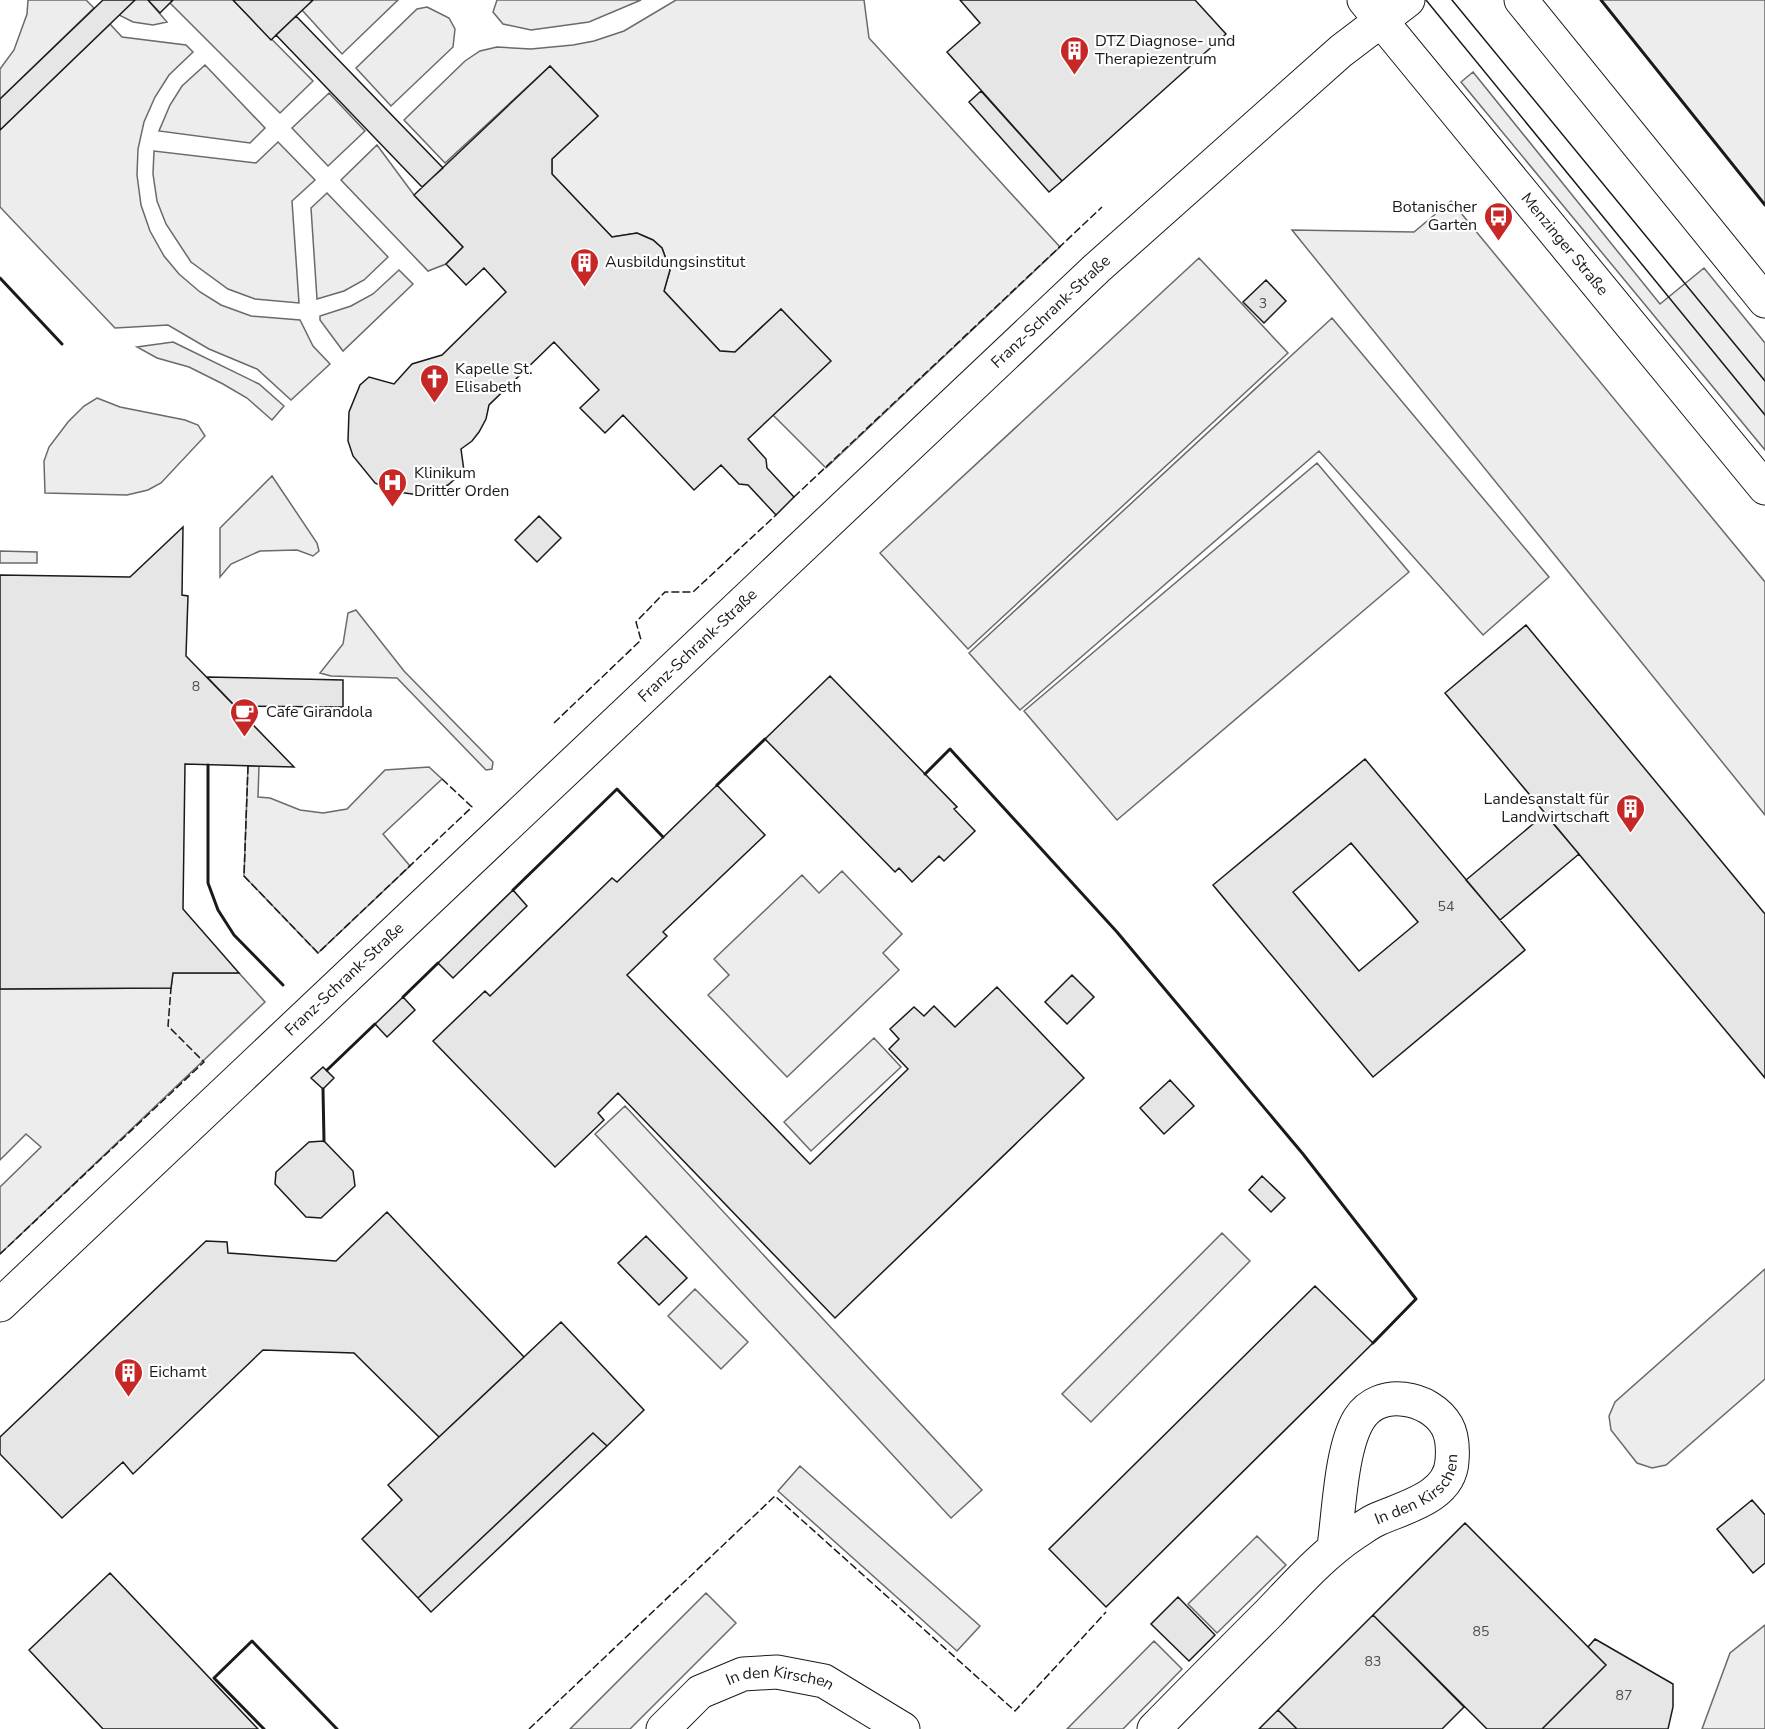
<svg xmlns="http://www.w3.org/2000/svg" width="1765" height="1729" font-family="'Nunito Sans',sans-serif">
  <style>
    .built { fill: #ededed; stroke: #6a6a6a; stroke-width: 1.5 }
    .building { fill: #e6e6e6; stroke: #1a1a1a; stroke-width: 1.5; fill-rule: evenodd }
    .lines { fill: none; stroke-linecap: round; stroke-linejoin: round }
    .minor-casing { stroke: #1a1a1a; stroke-width: 35 }
    .primary-casing { stroke: #1a1a1a; stroke-width: 35 }
    .minor { stroke: #fff; stroke-width: 33 }
    .primary { stroke: #fff; stroke-width: 33 }
    .tram { stroke: #1a1a1a; stroke-width: 1.5 }
    .fence { stroke: #1a1a1a; stroke-width: 1.5; stroke-dasharray: 8 3; stroke-linecap: butt }
    .wall { stroke: #1a1a1a; stroke-width: 3 }
    .labels { text-anchor: middle; dominant-baseline: central; stroke-width: 4.5; stroke-linejoin: round; paint-order: stroke }
    .number-label { font-size: 14px; fill: #4d4d4d }
    .poi-label { font-size: 16px; fill: #1a1a1a; stroke: #fff; text-anchor: start }
    .street-label { font-size: 16px; fill: #1a1a1a; stroke: #fff }
  </style>
  <rect width="100%" height="100%" fill="#fff"/>
  <path class="built" d="M28 0H86L94 8 0 99V69L14 50 27 14Z
    M104 0H148L167 22 153 25 133 22 119 15Z
    M173 0H233L313 81 280 113 170 3Z
    M313 0H398L342 54 302 10Z
    M497 0H641L589 22 531 30 503 24 493 12Z
    M676 0H864L869 38 1060 247 826 468 773 415 830 361 781 309 735 352 720 351 664 291 670 270 662 248 653 240 637 233 612 237 552 174V159L598 116 550 66 445 163 404 120 465 61 480 51 497 47 531 49 573 45 594 41 624 31Z
    M1601 0H1765V205Z
    M427 7 449 18 455 29 453 47 391 106 356 68 417 9Z
    M110 24 122 37 186 45 193 52 169 75 155 97 144 122 138 149 137 175 141 205 150 231 164 256 179 274 200 292 221 305 251 316 300 320 313 346 330 364 291 400 257 369 209 349 168 325 115 328 0 207V130Z
    M205 65 265 128 250 143 159 131 170 105 182 86Z
    M1473 72 1660 304 1704 268 1765 343V450L1461 82Z
    M329 93 365 131 328 166 292 128Z
    M278 142 315 180 292 201 299 303 255 299 228 289 191 262 166 224 157 201 153 174 154 151 256 163Z
    M377 145 414 195 463 247 446 264 428 271 341 180Z
    M327 193 388 257 364 280 344 291 317 299 311 208Z
    M1451 201 1765 582V815L1292 230 1414 232Z
    M1199 258 1288 353 968 649 880 553Z
    M399 270 413 284 343 351 320 320V316L351 306 373 294Z
    M1332 318 1549 577 1483 635 1319 451 1020 710 969 653Z
    M173 342 259 384 284 406 272 420 247 398 223 384 189 367 157 358 137 347Z
    M97 398 120 407 185 420 198 425 205 436 161 483 148 490 127 495 45 493 44 461 49 447 68 422 84 406Z
    M1317 463 1409 572 1117 820 1024 711Z
    M272 476 317 543 319 551 313 556 297 550 260 551 231 564 220 577V528Z
    M0 551 37 552V563H0Z
    M356 610 404 671 493 762 492 769 486 770 397 678 331 676 320 673 343 644 348 613Z
    M248 766H259L258 797 270 798 300 810 323 813 347 809 385 770 429 767 442 779 383 834 410 866 318 953 244 876Z
    M842 871 902 934 883 953 899 970 787 1077 708 995 729 975 714 959 802 875 819 893Z
    M173 973H239L265 1002 0 1254V1187L41 1147 26 1134 0 1160V989L171 988Z
    M874 1038 901 1067 811 1151 784 1122Z
    M625 1106 982 1490 951 1518 595 1134Z
    M1222 1233 1250 1261 1091 1422 1062 1394Z
    M1765 1269V1379L1666 1465 1652 1468 1637 1463 1611 1430 1609 1416 1615 1402Z
    M695 1289 748 1342 721 1369 668 1316Z
    M800 1466 980 1626 957 1651 778 1491Z
    M1257 1536 1286 1565 1217 1633 1188 1604Z
    M706 1593 736 1623 630 1729H570Z
    M1765 1625V1729H1702L1730 1653Z
    M1154 1641 1182 1669 1123 1729H1067Z"/>
  <path class="building" d="M103 0H135L0 130V99Z
    M148 0H173L160 13Z
    M233 0H313L271 40Z
    M960 0H1195L1226 34 1062 181 947 52 980 23Z
    M296 16 443 168 422 187 276 35Z
    M550 66 598 116 552 159V174L612 237 637 233 653 240 662 248 670 270 664 291 720 351 735 352 781 309 831 361 748 439 766 459 767 468 794 497 776 515 748 485 739 484 721 465 694 490 623 415 605 433 580 408 599 390 554 342 489 405 486 419 479 432 472 441 461 449 464 471 448 485 419 495 391 491 375 483 353 456 348 441 349 412 360 385 369 377 394 384 412 364 442 355 506 292 484 268 466 285 446 264 463 247 414 195Z
    M981 91 1062 181 1049 192 969 102Z
    M1266 280 1286 301 1264 323 1243 302Z
    M539 516 561 538 537 562 515 540Z
    M183 527 182 595 188 596 186 656 294 767 185 764 183 909 239 973H173L171 988 0 989V575L130 577Z
    M1526 625 1765 914V1078L1445 693Z
    M830 676 957 807 954 809 975 831 944 861 939 856 912 882 899 868 895 872 765 739Z
    M207 677 343 680V707L235 706Z
    M1365 759 1525 950 1373 1077 1213 885ZM1351 843 1418 922 1359 971 1293 892Z
    M717 785 765 835 663 932 667 936 627 975 810 1164 908 1069 889 1049 899 1039 890 1029 914 1007 924 1016 934 1006 955 1027 997 987 1084 1078 835 1318 618 1093 598 1113 604 1120 555 1167 433 1041 485 991 490 996 612 878 617 882Z
    M1545 814 1579 854 1500 920 1466 880Z
    M513 890 527 906 453 978 438 963Z
    M1072 975 1094 997 1067 1024 1045 1002Z
    M403 997 415 1010 387 1037 375 1024Z
    M323 1067 334 1078 323 1089 311 1078Z
    M1170 1080 1194 1106 1164 1134 1140 1108Z
    M324 1141 353 1171 355 1186 321 1218 306 1217 275 1184 276 1172 309 1142Z
    M1262 1176 1285 1198 1271 1212 1249 1190Z
    M387 1212 524 1357 439 1437 354 1353 263 1350 133 1474 123 1462 62 1518 0 1454V1437L206 1241 227 1242 228 1253 336 1261Z
    M646 1236 687 1278 659 1305 618 1263Z
    M1315 1286 1373 1343 1106 1607 1049 1549Z
    M561 1322 644 1410 607 1446 593 1433 418 1598 362 1539 402 1500 388 1485Z
    M593 1433 607 1446 431 1612 418 1598Z
    M1752 1500 1765 1515V1563L1753 1573 1717 1529Z
    M1465 1523 1606 1665 1542 1729H1487L1373 1615Z
    M110 1573 258 1729H103L29 1650Z
    M1178 1597 1215 1635 1189 1661 1151 1624Z
    M1373 1615 1464 1707 1442 1729H1297L1278 1710Z
    M1595 1639 1673 1684V1707L1668 1729H1542L1606 1665 1588 1647Z
    M1278 1710 1297 1729H1259Z"/>
  <g class="lines">
    <defs>
      <g id="minor">
        <path id="s1" d="M0 1305 1097 268 1341 51 1408 0"/>
        <path id="s2" d="M663 1729 700 1692 743 1674 777 1672 824 1681 903 1729"/>
        <path id="s3" d="M1154 1729C1192 1690 1231 1651 1269 1613 1296 1585 1322 1555 1355 1533 1363 1528 1370 1522 1378 1519 1405 1507 1450 1497 1452 1461 1453 1449 1453 1437 1447 1426 1430 1396 1379 1387 1359 1419 1341 1448 1339 1511 1334 1547"/>
      </g>
      <g id="primary">
        <path id="s4" d="M1364 0 1765 488"/>
        <path d="M1521 0 1765 301"/>
      </g>
    </defs>
    <use href="#minor" class="minor-casing"/>
    <use href="#primary" class="primary-casing"/>
    <use href="#minor" class="minor"/>
    <use href="#primary" class="primary"/>
    <path class="tram" d="M1426 0 1765 415
      M1452 0 1765 381"/>
    <path class="fence" d="M794 497 1102 207
      M554 723 641 640 636 622 665 592H693L776 515
      M248 766 244 876 318 953 472 807 442 779
      M0 1254 204 1062 168 1026 171 988
      M529 1729 775 1496 1015 1711 1106 1612"/>
    <path class="wall" d="M1601 0 1765 205
      M0 278 62 344
      M208 765V883L218 910 234 935 283 985
      M925 774 950 749 1117 932 1303 1154 1416 1299 1373 1343
      M717 785 765 739
      M513 890 617 789 663 837
      M403 997 438 963
      M327 1070 375 1024
      M323 1089 324 1141
      M264 1729 214 1678 252 1641 337 1729"/>
  </g>
  <defs>
    <symbol id="building-pin" viewBox="-11 -11 22 30"><path d="M0 17L-7.5 6A9.5 9.5 0 1 1 7.5 6Z" fill="#c62828" stroke="#fff"/><path d="M-4-6H4V6H1V3H-1V6H-4ZM-2.5-4.3h1.7v1.8h-1.7ZM.8-4.3h1.7v1.8H.8ZM-2.5-1h1.7V.8h-1.7ZM.8-1h1.7V.8H.8Z" fill="#fff"/></symbol>
    <symbol id="bus-pin" viewBox="-11 -11 22 30"><path d="M0 17L-7.5 6A9.5 9.5 0 1 1 7.5 6Z" fill="#c62828" stroke="#fff"/><path d="M-5-6H5V4H4V6H2V4H-2V6H-4V4H-5ZM-3.5-4V0h7V-4ZM-3.5 1.2v1.5H-2V1.2ZM2 1.2v1.5H3.5V1.2Z" fill="#fff"/></symbol>
    <symbol id="church-pin" viewBox="-11 -11 22 30"><path d="M0 17L-7.5 6A9.5 9.5 0 1 1 7.5 6Z" fill="#c62828" stroke="#fff"/><path d="M-1.2-6h2.4v3.5h3.3v2.4h-3.3V6h-2.4V-.1h-3.3v-2.4h3.3Z" fill="#fff"/></symbol>
    <symbol id="hospital-pin" viewBox="-11 -11 22 30"><path d="M0 17L-7.5 6A9.5 9.5 0 1 1 7.5 6Z" fill="#c62828" stroke="#fff"/><path d="M-5-5h3v3.5h4V-5h3V5h-3V1.5h-4V5h-3Z" fill="#fff"/></symbol>
    <symbol id="cafe-pin" viewBox="-11 -11 22 30"><path d="M0 17L-7.5 6A9.5 9.5 0 1 1 7.5 6Z" fill="#c62828" stroke="#fff"/><path d="M-5.5-4.5H6V0H3Q3 3.5 0 3.5H-2.5Q-5.5 3.5-5.5 0ZM3-3.2v2h1.7v-2ZM-6 4.5H4V6H-6Z" fill="#fff"/></symbol>
  </defs>
  <g fill-rule="evenodd">
    <use href="#building-pin" x="1058" y="34" width="33" height="45"/>
    <use href="#bus-pin" x="1482" y="200" width="33" height="45"/>
    <use href="#building-pin" x="568" y="246" width="33" height="45"/>
    <use href="#church-pin" x="418" y="362" width="33" height="45"/>
    <use href="#hospital-pin" x="376" y="466" width="33" height="45"/>
    <use href="#cafe-pin" x="228" y="696" width="33" height="45"/>
    <use href="#building-pin" x="1614" y="792" width="33" height="45"/>
    <use href="#building-pin" x="112" y="1356" width="33" height="45"/>
  </g>
  <g class="labels">
    <g class="number-label">
      <text x="1263" y="303">3</text>
      <text x="196" y="686">8</text>
      <text x="1446" y="906">54</text>
      <text x="1481" y="1631">85</text>
      <text x="1373" y="1661">83</text>
      <text x="1624" y="1695">87</text>
    </g>
    <g class="poi-label">
      <text x="1095" y="41">DTZ Diagnose- und<tspan x="1095" dy="18">Therapiezentrum</tspan></text>
      <text x="1477" y="207" text-anchor="end">Botanischer<tspan x="1477" dy="18">Garten</tspan></text>
      <text x="605" y="262">Ausbildungsinstitut</text>
      <text x="455" y="369">Kapelle St.<tspan x="455" dy="18">Elisabeth</tspan></text>
      <text x="414" y="473">Klinikum<tspan x="414" dy="18">Dritter Orden</tspan></text>
      <text x="266" y="712">Cafe Girandola</text>
      <text x="1609" y="799" text-anchor="end">Landesanstalt für<tspan x="1609" dy="18">Landwirtschaft</tspan></text>
      <text x="149" y="1372">Eichamt</text>
    </g>
    <g class="street-label">
      <text stroke="none"><textPath href="#s4" startOffset="316">Menzinger Straße</textPath></text>
      <text stroke="none"><textPath href="#s1" startOffset="1446">Franz-Schrank-Straße</textPath></text>
      <text stroke="none"><textPath href="#s1" startOffset="960">Franz-Schrank-Straße</textPath></text>
      <text stroke="none"><textPath href="#s1" startOffset="474">Franz-Schrank-Straße</textPath></text>
      <text stroke="none"><textPath href="#s3" startOffset="360">In den Kirschen</textPath></text>
      <text stroke="none"><textPath href="#s2" startOffset="136">In den Kirschen</textPath></text>
    </g>
  </g>
</svg>
